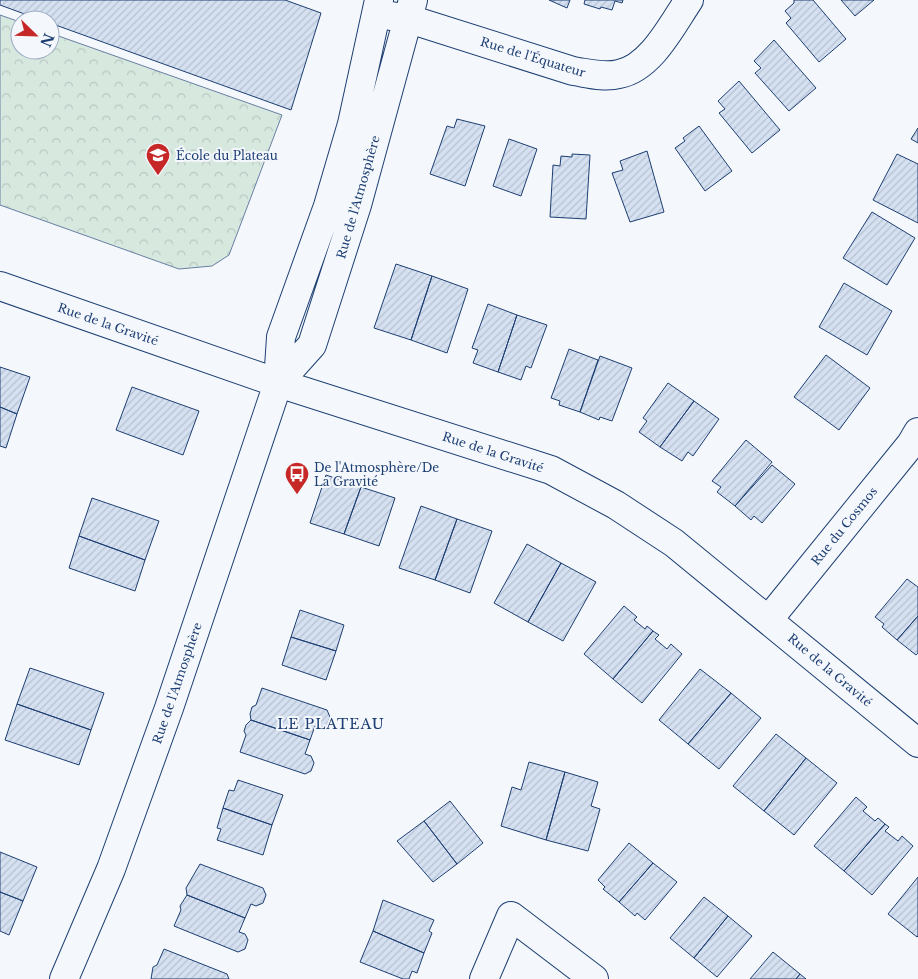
<svg xmlns="http://www.w3.org/2000/svg" width="918" height="979" font-family="'Libre Baskerville',serif">
  <style>
    .park { fill: url(#park-crowns); stroke: #687fa3 }
    .building { fill: url(#building-hatch); stroke: #1d3f73 }
    .lines { fill: none; stroke-linecap: round; stroke-linejoin: round }
    .minor-casing { stroke: #1d3f73; stroke-width: 30 }
    .minor { stroke: #f4f7fb; stroke-width: 28 }
    .labels { text-anchor: middle; dominant-baseline: central; stroke-width: 4; stroke-linejoin: round; paint-order: stroke }
    .street-label { font-size: 12px; fill: #1d3f73; stroke: #f4f7fb }
    .poi-label { font-size: 12px; fill: #1d3f73; stroke: #f4f7fb; text-anchor: start }
    .neighbourhood-label { font-size: 14px; letter-spacing: 1px; fill: #1d3f73; stroke: #f4f7fb }
  </style>
  <defs>
    <pattern id="park-crowns" width="20" height="18" patternUnits="userSpaceOnUse" patternTransform="scale(1.25)"><rect width="20" height="18" fill="#d7e8df"/><path d="M2 6a3 3 0 1 1 6 0M12 15a3 3 0 1 1 6 0" fill="none" stroke="#b8c8c3"/></pattern>
    <pattern id="building-hatch" width="6" height="6" patternUnits="userSpaceOnUse" patternTransform="scale(1.25)"><rect width="6" height="6" fill="#d5e0f0"/><path d="M-1 1l2-2M0 6l6-6M5 7l2-2" fill="none" stroke="#b6c1d1"/></pattern>
  </defs>
  <rect width="100%" height="100%" fill="#f4f7fb"/>
  <path class="park" d="M0 15 20 22V50H50V33L282 115 229 255 212 266 179 269 0 205Z"/>
  <path class="building" d="M0 0H285L321 13 291 110 50 23V20H41L0 5Z
    M549 0H570L567 8Z
    M585 0H623L622 3 615 1 612 10 601 7 600 9 584 4Z
    M794 0H813L846 39 819 62 786 23 791 18 785 11 794 3Z
    M841 0H874L855 16Z
    M774 40 816 88 789 111 755 73 761 68 754 61Z
    M739 81 780 130 752 153 719 113 725 109 718 101Z
    M457 119 485 126 465 186 430 174 447 126 454 128Z
    M699 126 732 171 705 191 675 148 685 141 683 138Z
    M918 128V143L911 139Z
    M509 139 537 149 521 196 493 186Z
    M647 151 664 212 630 222 612 173 623 170 620 161Z
    M572 154 590 155 586 219 550 217 553 165 560 166 561 156 572 157Z
    M897 154 918 164V223L873 200Z
    M872 212 915 238 887 285 843 258Z
    M396 264 432 276 411 340 374 328Z
    M432 276 468 289 447 353 411 340Z
    M844 283 892 311 867 355 819 327Z
    M488 304 517 315 498 372 473 363 478 350 472 348Z
    M517 315 547 325 531 368 526 366 521 380 498 372Z
    M569 349 598 360 580 412 559 405 560 401 551 398Z
    M826 355 870 388 839 430 794 397Z
    M600 356 632 368 612 421 600 417 599 420 580 412Z
    M0 367 30 377 17 414 0 407Z
    M668 383 694 401 660 447 639 432 647 421 643 418Z
    M132 387 199 411 183 455 116 430Z
    M694 401 719 419 693 456 688 452 682 461 660 447Z
    M0 407 17 414 6 448 0 446Z
    M746 440 772 462 735 506 717 492 721 487 712 481Z
    M772 465 795 484 762 523 754 516 751 520 735 506Z
    M326 475 361 487 344 534 310 523Z
    M361 487 395 498 379 546 344 534Z
    M92 498 159 521 145 560 79 536Z
    M421 506 457 519 435 580 399 568Z
    M457 519 492 531 470 593 435 580Z
    M79 536 145 560 135 591 69 568Z
    M527 544 561 563 528 622 494 603Z
    M561 563 596 582 563 641 528 622Z
    M907 579 918 587V616L897 640 882 627 884 624 875 617Z
    M624 606 637 617 634 620 645 629 647 626 653 631 613 679 584 654Z
    M300 610 344 625 336 651 291 637Z
    M918 616V653L916 655 897 640Z
    M653 631 659 635 655 639 667 649 671 644 682 654 642 703 613 679Z
    M291 637 336 651 326 680 282 665Z
    M30 668 104 693 91 730 17 704Z
    M700 669 731 693 688 744 659 720Z
    M262 688 327 710 330 717 327 725 320 728 315 726 310 740 251 720 250 714 252 707 256 705Z
    M731 693 761 718 719 769 688 744Z
    M17 704 91 730 79 765 5 740Z
    M251 720 310 740 305 754 311 756 314 763 311 771 305 774 240 752 246 735 244 731 246 725Z
    M776 734 806 758 764 811 733 786Z
    M806 758 837 783 794 835 764 811Z
    M529 762 565 772 546 840 501 826 512 787 521 790Z
    M565 772 598 782 591 806 600 809 588 851 546 840Z
    M238 780 283 795 272 825 223 808 229 790 234 791Z
    M856 797 867 807 863 811 875 821 878 818 885 824 844 871 814 846Z
    M450 801 483 843 457 864 424 821Z
    M223 808 272 825 263 855 217 840 221 829 217 828Z
    M424 821 457 864 433 882 397 841Z
    M885 824 889 827 885 831 898 841 902 836 913 846 872 895 844 871Z
    M629 843 653 863 619 902 603 889 605 887 598 880Z
    M0 852 37 867 23 901 0 892Z
    M653 863 677 882 645 920 637 913 635 916 619 902Z
    M200 864 263 888 266 895 263 903 256 906 251 904 245 918 187 895 186 888Z
    M918 877V936L917 937 888 914Z
    M0 892 23 901 9 935 0 931Z
    M187 895 245 918 239 932 245 934 248 940 245 949 238 952 174 926 181 910 180 906Z
    M704 897 728 916 694 958 670 938Z
    M383 900 434 920 429 931 432 933 424 953 373 931Z
    M728 916 752 936 717 977 694 958Z
    M373 931 424 953 417 973 412 971 409 979H403L360 962Z
    M164 949 227 974 229 979H151L153 967 157 965Z
    M773 952 800 974 796 979H750Z
    M800 974 806 979H796Z"/>
  <g class="lines">
    <defs>
      <path id="minor" d="M391 16 409 19 573 71C587 73 604 78 619 74 651 68 672 25 689 0
        M0 286 278 383 551 470 616 505 674 543 918 743
        M278 383 312 345 357 205 413 0
        M769 619 911 444 918 432
        M64 979 111 869 169 708 278 383 281 337 328 206 352 124 379 0
        M484 979 511 916 594 979"/>
    </defs>
    <use href="#minor" class="minor-casing"/>
    <use href="#minor" class="minor"/>
  </g>
  <defs>
    <symbol id="school-pin" viewBox="-11 -11 22 30"><path d="M0 17L-7.5 6A9.5 9.5 0 1 1 7.5 6Z" fill="#c62828" stroke="#f4f7fb"/><path d="M0-5L7-2L0 1L-7-2ZM-4 1L0 2.5L4 1V4Q0 6-4 4Z" fill="#fff"/></symbol>
    <symbol id="bus-pin" viewBox="-11 -11 22 30"><path d="M0 17L-7.5 6A9.5 9.5 0 1 1 7.5 6Z" fill="#c62828" stroke="#f4f7fb"/><path d="M-5-6H5V4H4V6H2V4H-2V6H-4V4H-5ZM-3.5-4V0h7V-4ZM-3.5 1.2v1.5H-2V1.2ZM2 1.2v1.5H3.5V1.2Z" fill="#fff"/></symbol>
  </defs>
  <g fill-rule="evenodd">
    <use href="#school-pin" x="144" y="141" width="28" height="38"/>
    <use href="#bus-pin" x="283" y="460" width="28" height="38"/>
  </g>
  <g class="labels">
    <g class="street-label">
      <text transform="translate(533 57) rotate(17)">Rue de l'Équateur</text>
      <text transform="translate(358 197) rotate(-74)">Rue de l'Atmosphère</text>
      <text transform="translate(108 324) rotate(19)">Rue de la Gravité</text>
      <text transform="translate(493 452) rotate(18)">Rue de la Gravité</text>
      <text transform="translate(844 526) rotate(-51)">Rue du Cosmos</text>
      <text transform="translate(830 670) rotate(40)">Rue de la Gravité</text>
      <text transform="translate(177 683) rotate(-71)">Rue de l'Atmosphère</text>
    </g>
    <g class="poi-label">
      <text x="176" y="155">École du Plateau</text>
      <text x="314" y="467">De l'Atmosphère/De<tspan x="314" dy="14">La Gravité</tspan></text>
    </g>
    <g class="neighbourhood-label">
      <text x="331" y="724">LE PLATEAU</text>
    </g>
  </g>
  <g transform="translate(35 35) rotate(113)"><circle r="24" fill="#f4f7fb" stroke="#9eadc5"/>
  <path d="M0-4L9 19L0 12L-9 19Z" fill="#c62828"/>
  <text y="-8" font-size="14" font-weight="bold" text-anchor="middle" fill="#1d3f73">N</text>
  </g>
</svg>
